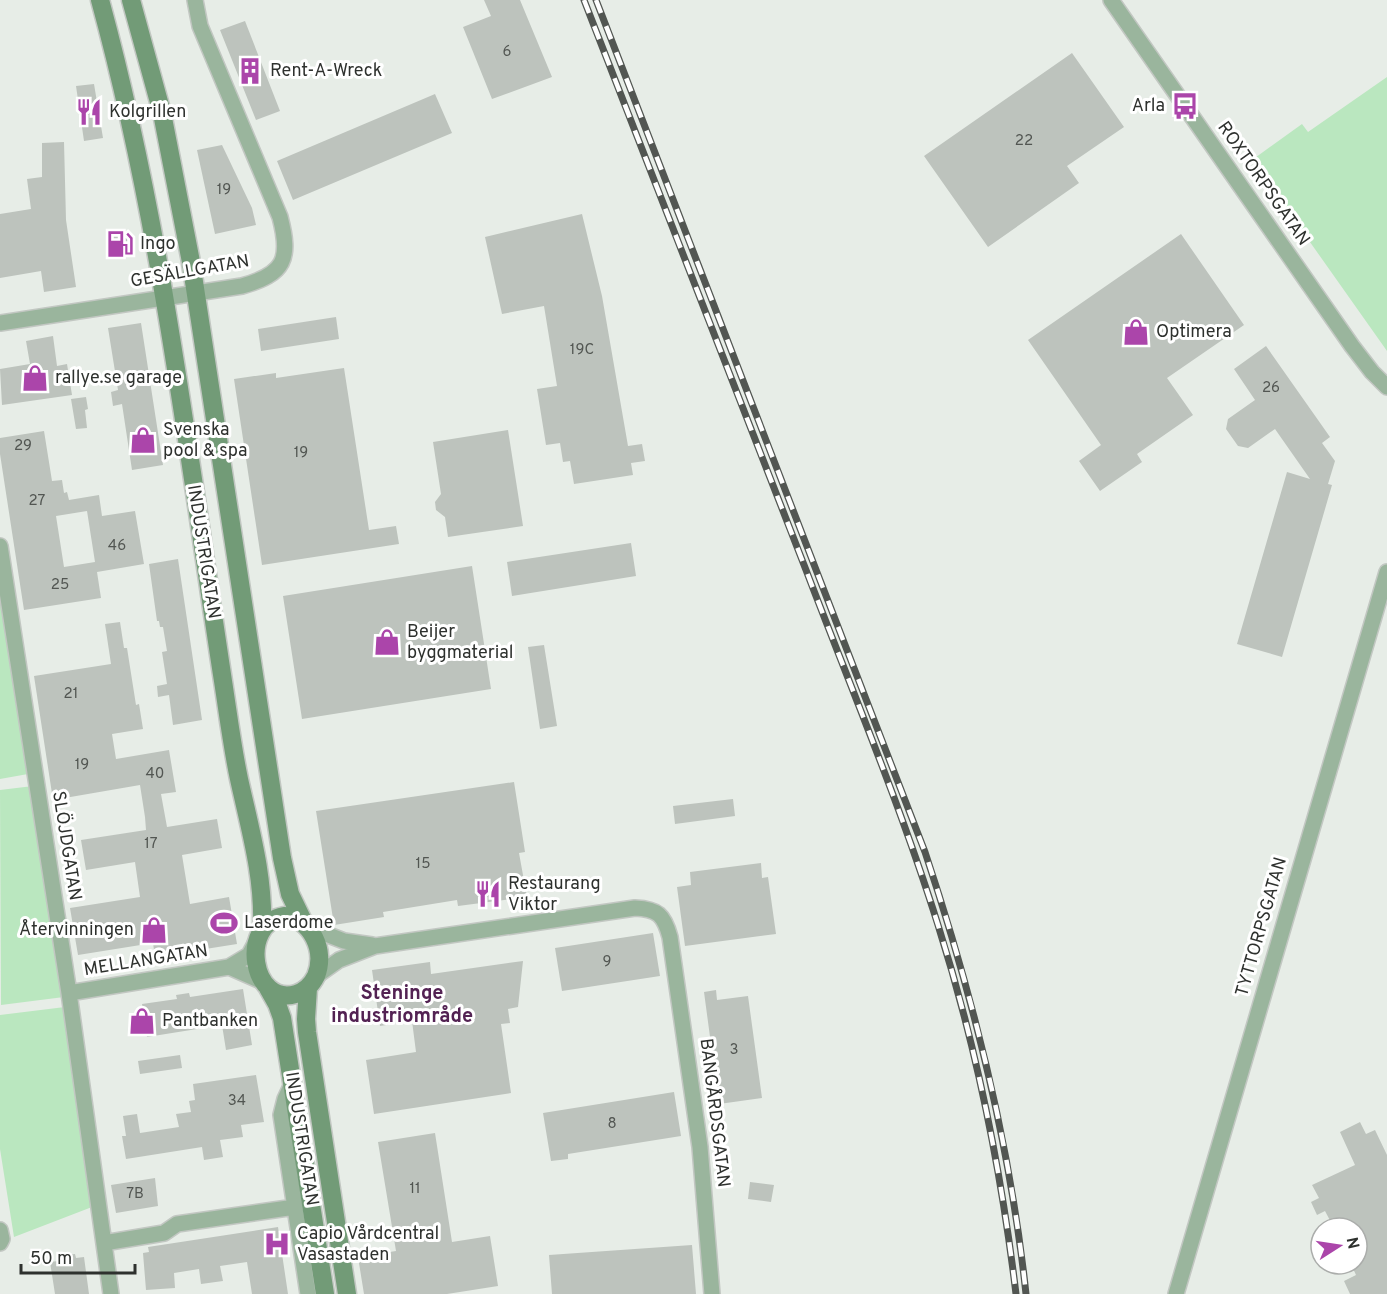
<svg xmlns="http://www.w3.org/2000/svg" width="1387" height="1294" font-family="Overpass,sans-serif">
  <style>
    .green { fill: #bae7bf }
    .building { fill: #bdc3bd; fill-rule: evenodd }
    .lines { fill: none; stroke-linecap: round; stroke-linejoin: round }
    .street-casing { stroke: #c2c7c2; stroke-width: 18 }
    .secondary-casing { stroke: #c2c7c2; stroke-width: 21 }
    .street { stroke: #9ab59d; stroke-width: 15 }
    .secondary { stroke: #729b77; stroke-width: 18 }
    .rail-casing { stroke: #525652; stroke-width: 7 }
    .rail { stroke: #fff; stroke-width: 4.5; stroke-dasharray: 14; stroke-linecap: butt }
    .labels { text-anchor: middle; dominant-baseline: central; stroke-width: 6; stroke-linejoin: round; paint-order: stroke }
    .number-label { font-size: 15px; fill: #525652 }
    .poi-label { font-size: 18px; fill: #2e312e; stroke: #fff; text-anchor: start }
    .street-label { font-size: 18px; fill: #2e312e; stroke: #fff }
    .neighbourhood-label { font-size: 20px; font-weight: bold; fill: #532253; stroke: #fff }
  </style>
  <rect width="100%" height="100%" fill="#e7ede7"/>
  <path class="green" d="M1387 77V351L1252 160 1302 124 1308 132Z
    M0 577 28 774 0 779Z
    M33 786 64 997 1 1005 0 790Z
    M65 1007 92 1207 14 1237 0 1149V1015Z"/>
  <path class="building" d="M484 0H520L552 77 492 99 463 27 491 16Z
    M245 21 280 111 256 120 220 30Z
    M1072 53 1124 127 1067 166 1079 183 988 247 924 156Z
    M94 84 103 138 84 141 76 86Z
    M435 94 452 133 293 200 277 161Z
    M64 142 66 220 76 287 44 292 41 271 0 278V214L31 209 27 179 42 177V143Z
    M222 145 252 208 256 225 215 234 197 150Z
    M582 214 602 296 628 446 642 444 645 461 631 463 633 475 574 484 570 461 563 462 560 443 546 445 537 389 557 386 544 306 502 314 485 237Z
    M125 229 130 256 115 259 110 232Z
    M1181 234 1244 325 1167 378 1193 415 1137 454 1142 462 1100 491 1079 461 1101 445 1028 340Z
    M336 317 339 339 261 351 258 329Z
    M141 323 163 465 132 470 122 404 113 406 111 392 118 390 108 328Z
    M53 336 57 366 67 364 72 395 2 405 0 369 30 364 26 341Z
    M1266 346 1330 437 1322 443 1335 461 1328 484 1332 485 1282 657 1237 644 1287 472 1310 479 1275 429 1248 448 1238 446 1226 429 1228 419 1255 400 1234 369Z
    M344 368 369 530 396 526 399 544 262 565 234 379 276 373V378Z
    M86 397 88 409 85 410 87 428 76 429 71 399Z
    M508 430 523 526 448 537 445 517 436 510 435 502 441 494 433 442Z
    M44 431 52 481 62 480 64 493 67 492 69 500 99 495 102 516 135 511 144 564 97 572 101 598 24 610 0 454V438ZM87 511 95 562 64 567 56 516Z
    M631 543 636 576 512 596 507 562Z
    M178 559 202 720 173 725 169 695 158 697 157 686 167 684 162 652 167 651 163 627H160L159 621H157L149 564Z
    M472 566 491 689 302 719 283 596Z
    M120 622 124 648H127L136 705 139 704 143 729 112 734 116 759 169 750 176 792 161 794 167 827 217 819 222 848 182 855 190 904 229 897 237 944 155 957 153 943 78 955 70 908 140 897 135 862 86 870 81 840 146 830 145 817 140 785 53 800 34 676 111 664 105 624Z
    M544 645 557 726 540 729 528 647Z
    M514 782 525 852 519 853 527 897 458 906 457 900 383 912 384 917 334 925 316 811Z
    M733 799 735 816 675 824 673 806Z
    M761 863 762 878 768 877 776 934 685 946 677 887 691 885 690 872Z
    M653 933 660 976 562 991 555 948Z
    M523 961 518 1007 508 1009 510 1023 501 1024 511 1093 374 1114 366 1060 416 1052 412 1021 380 1026 372 970 430 962 431 974Z
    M243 989 252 1045 226 1050 222 1025 147 1037 142 1004 177 999 176 995 189 993 190 997Z
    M716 990 717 1000 748 996 762 1098 719 1104 704 992Z
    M180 1055 182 1068 140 1074 138 1061Z
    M256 1075 264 1122 241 1125 243 1137 220 1140 223 1157 204 1160 202 1147 126 1159 122 1136H126L123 1116 137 1114 140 1133 179 1127 176 1114 191 1112 189 1101 195 1100 193 1084Z
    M674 1092 681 1136 568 1154V1159L551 1161 543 1113Z
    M1360 1122 1366 1134 1375 1130 1387 1155V1294H1350L1344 1281 1356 1275 1351 1264H1357V1228H1334L1325 1211 1317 1215 1311 1202 1319 1198 1312 1185 1355 1165 1340 1132Z
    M435 1133 452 1242 490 1236 498 1286 447 1294H364L358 1257 396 1251 378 1142Z
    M155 1178 158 1206 116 1213 111 1185Z
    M750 1182 774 1185 771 1202 748 1199Z
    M278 1227 288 1294H252L247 1262 220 1266 223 1281 201 1284 199 1269 174 1273 175 1288 146 1290 143 1253 149 1252 148 1247Z
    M692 1245 696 1294H552L549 1255Z
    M75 1254 76 1258 84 1257 89 1294H55L50 1262 58 1261 57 1256Z"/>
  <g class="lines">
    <defs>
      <path id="street" d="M1111 0 1352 346 1372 372 1387 387
        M0 323 242 286C285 274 291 259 280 217L200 26 195 0
        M0 546 69 993 111 1294
        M308 927 344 941 372 945
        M229 967 263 982
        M315 977 339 960 375 946 635 908C658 909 664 915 670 937L700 1147 712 1294
        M69 993 229 967 249 955 257 940
        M292 1084 285 1099 281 1115 308 1294
        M0 1230 2 1239 0 1243
        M104 1243 164 1233 177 1224 295 1207
        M1176 1294 1387 572"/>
      <path id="secondary" d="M100 0C161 223 188 453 223 681 228 713 232 746 239 779 250 829 264 876 262 928
        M131 0 162 113 191 262 282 858 290 894 304 923
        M284 916C312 919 326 951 316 976 312 984 306 991 296 994 252 1007 238 924 284 916Z
        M268 988 277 1004 282 1018 325 1294
        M308 988 306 1019 307 1032 347 1294"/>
    </defs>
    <use href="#street" class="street-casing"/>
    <use href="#secondary" class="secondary-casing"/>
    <use href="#street" class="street"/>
    <use href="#secondary" class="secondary"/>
    <defs>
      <path id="rail" d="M584 0C658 190 732 380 806 570 851 688 900 804 938 925 976 1045 1001 1169 1016 1294
        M596 0 925 852C973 996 1010 1143 1026 1294"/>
    </defs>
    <use href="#rail" class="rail-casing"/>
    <use href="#rail" class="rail"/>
  </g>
  <defs>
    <symbol id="building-bare" viewBox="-9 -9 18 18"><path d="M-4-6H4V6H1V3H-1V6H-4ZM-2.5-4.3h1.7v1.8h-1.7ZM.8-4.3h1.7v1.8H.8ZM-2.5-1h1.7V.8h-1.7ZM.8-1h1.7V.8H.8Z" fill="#ab45aa" stroke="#fff" stroke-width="2.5" paint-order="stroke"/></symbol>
    <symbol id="bus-bare" viewBox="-9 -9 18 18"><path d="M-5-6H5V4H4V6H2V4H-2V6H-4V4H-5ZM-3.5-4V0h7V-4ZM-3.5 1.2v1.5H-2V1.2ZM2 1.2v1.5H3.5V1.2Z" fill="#ab45aa" stroke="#fff" stroke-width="2.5" paint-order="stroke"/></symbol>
    <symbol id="restaurant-bare" viewBox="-9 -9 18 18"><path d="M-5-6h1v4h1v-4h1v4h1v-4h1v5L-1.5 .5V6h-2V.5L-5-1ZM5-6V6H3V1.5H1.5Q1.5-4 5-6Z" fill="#ab45aa" stroke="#fff" stroke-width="2.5" paint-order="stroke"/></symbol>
    <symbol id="fuel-bare" viewBox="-9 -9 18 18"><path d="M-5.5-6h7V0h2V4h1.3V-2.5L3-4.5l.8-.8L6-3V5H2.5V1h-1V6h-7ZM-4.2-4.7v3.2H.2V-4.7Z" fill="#ab45aa" stroke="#fff" stroke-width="2.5" paint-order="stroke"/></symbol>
    <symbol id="shop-bare" viewBox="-9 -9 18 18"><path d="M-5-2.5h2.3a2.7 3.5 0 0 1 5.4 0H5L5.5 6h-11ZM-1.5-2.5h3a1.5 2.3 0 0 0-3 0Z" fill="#ab45aa" stroke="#fff" stroke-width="2.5" paint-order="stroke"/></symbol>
    <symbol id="stadium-bare" viewBox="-9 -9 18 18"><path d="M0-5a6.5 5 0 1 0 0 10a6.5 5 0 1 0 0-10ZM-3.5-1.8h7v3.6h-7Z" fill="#ab45aa" stroke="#fff" stroke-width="2.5" paint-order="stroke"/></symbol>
    <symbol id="hospital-bare" viewBox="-9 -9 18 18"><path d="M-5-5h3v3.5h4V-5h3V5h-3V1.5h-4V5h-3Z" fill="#ab45aa" stroke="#fff" stroke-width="2.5" paint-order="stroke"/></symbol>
  </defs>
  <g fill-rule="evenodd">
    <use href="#building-bare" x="231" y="52" width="38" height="38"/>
    <use href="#bus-bare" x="1166" y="87" width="38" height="38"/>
    <use href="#restaurant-bare" x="70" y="93" width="38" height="38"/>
    <use href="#fuel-bare" x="101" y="225" width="38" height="38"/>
    <use href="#shop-bare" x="1117" y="313" width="38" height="38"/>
    <use href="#shop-bare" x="16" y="359" width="38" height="38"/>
    <use href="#shop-bare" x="124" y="421" width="38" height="38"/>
    <use href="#shop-bare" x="368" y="623" width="38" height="38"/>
    <use href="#restaurant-bare" x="469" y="875" width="38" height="38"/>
    <use href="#stadium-bare" x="205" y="904" width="38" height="38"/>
    <use href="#shop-bare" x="135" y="911" width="38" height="38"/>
    <use href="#shop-bare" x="123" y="1002" width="38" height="38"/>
    <use href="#hospital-bare" x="258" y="1225" width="38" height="38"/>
  </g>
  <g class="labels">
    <g class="number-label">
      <text x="507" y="52">6</text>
      <text x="1024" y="141">22</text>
      <text x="224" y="190">19</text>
      <text x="582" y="350">19C</text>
      <text x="1271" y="388">26</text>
      <text x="23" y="446">29</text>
      <text x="301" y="453">19</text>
      <text x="37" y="501">27</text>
      <text x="117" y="546">46</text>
      <text x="60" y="585">25</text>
      <text x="71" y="694">21</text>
      <text x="82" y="765">19</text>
      <text x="155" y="774">40</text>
      <text x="151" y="844">17</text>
      <text x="423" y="864">15</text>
      <text x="607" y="962">9</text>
      <text x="734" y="1050">3</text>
      <text x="237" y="1101">34</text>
      <text x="612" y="1124">8</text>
      <text x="415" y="1189">11</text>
      <text x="135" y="1194">7B</text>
    </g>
    <g class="poi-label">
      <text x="270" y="71">Rent-A-Wreck</text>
      <text x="1165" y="106" text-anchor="end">Arla</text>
      <text x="109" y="112">Kolgrillen</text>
      <text x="140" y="244">Ingo</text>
      <text x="1156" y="332">Optimera</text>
      <text x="55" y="378">rallye.se garage</text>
      <text x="163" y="430">Svenska<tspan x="163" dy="21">pool &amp; spa</tspan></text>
      <text x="407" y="632">Beijer<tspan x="407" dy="21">byggmaterial</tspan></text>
      <text x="508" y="884">Restaurang<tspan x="508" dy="21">Viktor</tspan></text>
      <text x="244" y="923">Laserdome</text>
      <text x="134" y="930" text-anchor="end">Återvinningen</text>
      <text x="162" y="1021">Pantbanken</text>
      <text x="297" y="1234">Capio Vårdcentral<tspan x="297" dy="21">Vasastaden</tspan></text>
    </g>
    <g class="street-label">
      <text transform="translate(1263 184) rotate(55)">ROXTORPSGATAN</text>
      <text transform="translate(190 272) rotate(-10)">GESÄLLGATAN</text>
      <text transform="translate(203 552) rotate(81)">INDUSTRIGATAN</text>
      <text transform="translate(66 846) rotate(81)">SLÖJDGATAN</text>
      <text transform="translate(1262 927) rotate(-74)">TYTTORPSGATAN</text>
      <text transform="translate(146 961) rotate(-9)">MELLANGATAN</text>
      <text transform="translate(714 1113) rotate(83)">BANGÅRDSGATAN</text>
      <text transform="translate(301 1139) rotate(81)">INDUSTRIGATAN</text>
    </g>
    <g class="neighbourhood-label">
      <text x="402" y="994">Steninge<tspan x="402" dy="23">industriområde</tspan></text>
    </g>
  </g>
  <g transform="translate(1339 1246) rotate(78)"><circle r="28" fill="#ffffff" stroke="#abadab" stroke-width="1.5"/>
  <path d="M0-4.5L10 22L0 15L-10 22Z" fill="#ab45aa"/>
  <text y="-9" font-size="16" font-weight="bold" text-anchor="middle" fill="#2e312e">N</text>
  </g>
  <path d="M21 1264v9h114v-9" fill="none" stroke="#2e312e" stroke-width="3"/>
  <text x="30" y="1264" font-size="18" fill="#2e312e" stroke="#ffffff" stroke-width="4.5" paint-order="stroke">50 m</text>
</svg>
